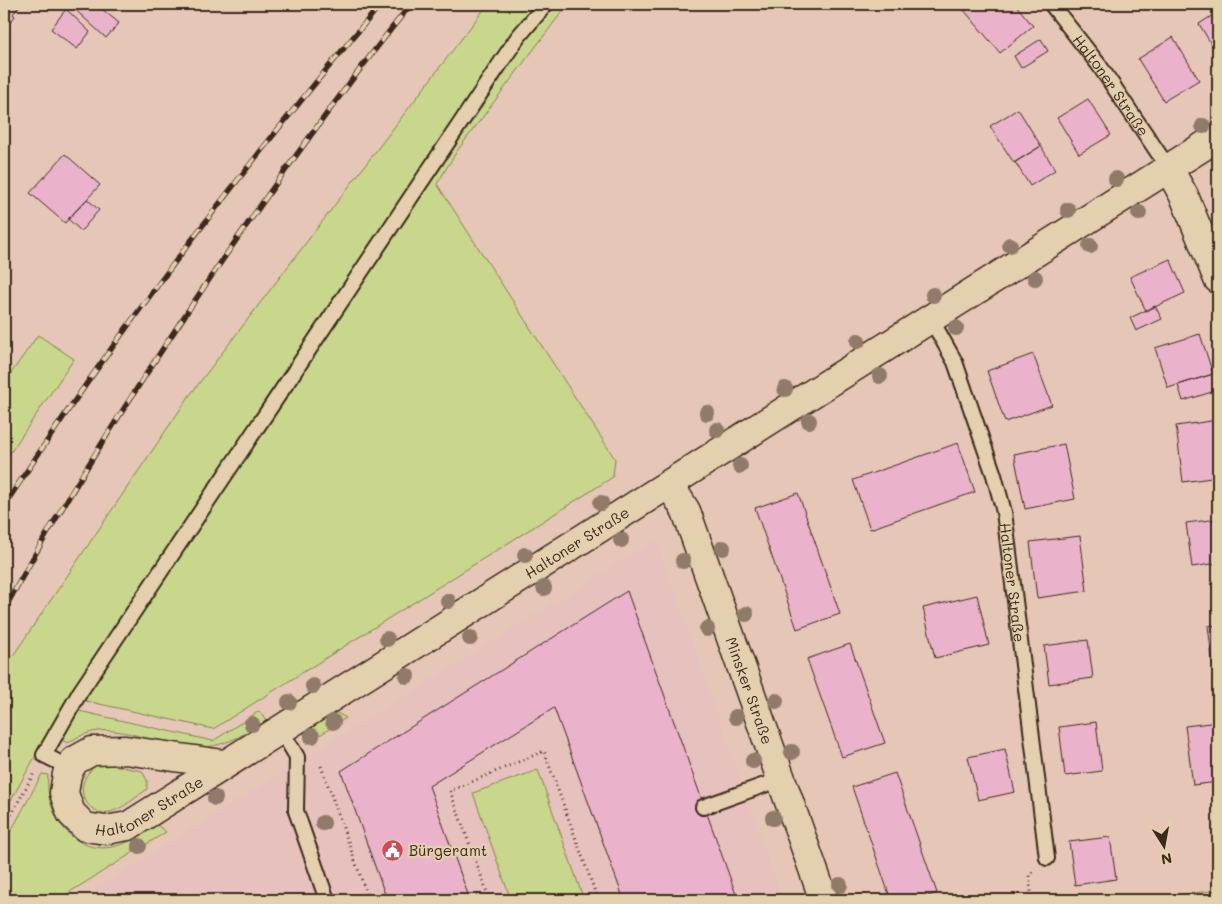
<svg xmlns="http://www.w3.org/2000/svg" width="1222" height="904" font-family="Mali,sans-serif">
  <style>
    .built { fill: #e7c1bd }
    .green { fill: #c8d78b; stroke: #828054 }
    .building { fill: #eab3cb; stroke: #3b2a1e }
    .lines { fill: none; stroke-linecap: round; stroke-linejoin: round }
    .service-casing { stroke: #3b2a1e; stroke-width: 18 }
    .minor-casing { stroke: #3b2a1e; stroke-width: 31 }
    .path { stroke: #3b2a1e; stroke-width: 3; stroke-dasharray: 1 4; stroke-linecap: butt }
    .service { stroke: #e4cfae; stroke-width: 14 }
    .minor { stroke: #e4cfae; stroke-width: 28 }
    .rail-casing { stroke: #3b2a1e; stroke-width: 5.5 }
    .rail { stroke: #e4cfae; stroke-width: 4; stroke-dasharray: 11; stroke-linecap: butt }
    .tree { fill: #907a69 }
    .labels { text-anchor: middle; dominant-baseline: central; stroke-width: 4.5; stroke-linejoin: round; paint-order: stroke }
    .street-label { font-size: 15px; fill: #3b2a1e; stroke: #e4cfae }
    .poi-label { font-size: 15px; fill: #3b2a1e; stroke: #e4cfae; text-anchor: start }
  </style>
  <rect width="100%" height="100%" fill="#e6c7b7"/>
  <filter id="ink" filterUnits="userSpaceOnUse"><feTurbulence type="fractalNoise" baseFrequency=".02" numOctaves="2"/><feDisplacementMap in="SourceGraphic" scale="10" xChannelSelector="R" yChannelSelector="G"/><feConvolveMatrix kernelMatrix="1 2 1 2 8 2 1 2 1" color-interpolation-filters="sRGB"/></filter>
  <g filter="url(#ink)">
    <path class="built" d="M656 539 783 900H77Z"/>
    <path class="green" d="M488 4H568L457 151 437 184 615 459 613 477 213 729 68 697 4 813V669L190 395Z
      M38 335 74 359 4 462V383Z
      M79 711 213 741 259 711 266 721C246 733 230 744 206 747 156 754 115 710 68 743L61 740Z
      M335 712 346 718 306 744 304 733Z
      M101 763 142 771 147 780V789C137 797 122 809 110 812 84 817 68 780 101 763Z
      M538 770 584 900H511L473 793Z
      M42 774 48 775C44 818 78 861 123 844 135 839 146 832 157 825L166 832 57 900H4V844Z
      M1218 890V900H1137Z"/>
    <path class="building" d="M4 4H21L13 14 15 16 9 24 7 22 4 26Z
      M69 4H96L119 23 106 38Z
      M959 4H1015L1033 26 1000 53Z
      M66 9 90 32 77 49 51 29Z
      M1218 12V55L1199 24Z
      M1173 37 1199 80 1164 101 1138 59Z
      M1041 39 1048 51 1021 68 1014 56Z
      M1088 99 1111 135 1079 154 1057 118Z
      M1018 109 1041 146 1014 163 990 126Z
      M1041 146 1055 170 1030 186 1015 162Z
      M65 154 100 185 65 223 30 193Z
      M87 199 99 210 81 231 68 219Z
      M1170 259 1185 293 1146 311 1130 277Z
      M1155 306 1162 319 1136 331 1130 318Z
      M1200 334 1213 374 1168 388 1155 348Z
      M1033 354 1052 405 1005 422 987 371Z
      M1213 374 1218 390 1183 401 1178 385Z
      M1218 420V477L1183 482 1176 426Z
      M958 443 975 492 870 529 853 480Z
      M1064 444 1075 499 1025 509 1014 454Z
      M798 493 840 614 797 629 755 508Z
      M1218 519V563L1192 567 1186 523Z
      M1080 536 1087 591 1037 598 1030 542Z
      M627 591 738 900H624L554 708 429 786 470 900H387L341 771Z
      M977 595 989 645 935 658 923 608Z
      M1218 625V665H1213L1208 626Z
      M1088 640 1093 678 1049 684 1044 646Z
      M850 644 885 743 842 757 807 659Z
      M1096 722 1102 771 1065 776 1059 727Z
      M1218 722V782L1193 785 1185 726Z
      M1005 749 1015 792 978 800 968 757Z
      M895 773 937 893 916 900H891L852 787Z
      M1110 837 1116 879 1075 885 1069 842Z"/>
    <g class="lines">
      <defs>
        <g id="service">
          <path id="s1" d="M1051 4 1099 65 1169 169"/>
          <path id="s2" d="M931 319 955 362 994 475 1004 512 1047 858"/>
          <path d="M281 730 297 757 296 811 327 900"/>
          <path d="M70 768 44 755 80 692 518 37 546 4"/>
          <path d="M703 807 781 779"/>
        </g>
        <g id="minor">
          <path d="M1169 169 1184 196 1218 279"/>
          <path id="s3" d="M670 485 686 511 824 900"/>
          <path id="s4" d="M223 764 125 750 92 751 74 761 67 774 64 793 71 813 85 827 106 830 128 826 1218 137"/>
        </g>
      </defs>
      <use href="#service" class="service-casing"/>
      <use href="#minor" class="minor-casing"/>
      <path class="path" d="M321 766 369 900
        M4 828 34 773
        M1032 872 1029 875 1032 900
        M490 900 450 791 544 751 598 900"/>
      <use href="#service" class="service"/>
      <use href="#minor" class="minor"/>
      <defs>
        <path id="rail" d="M4 506C118 330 246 164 381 4
          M4 610C64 499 133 392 204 287 270 190 338 95 411 4"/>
      </defs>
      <use href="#rail" class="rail-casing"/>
      <use href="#rail" class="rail"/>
    </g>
    <g class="tree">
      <circle cx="1203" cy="126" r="8"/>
      <circle cx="1116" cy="179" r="8"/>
      <circle cx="1068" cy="210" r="8"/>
      <circle cx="1139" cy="213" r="8"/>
      <circle cx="1010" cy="245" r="8"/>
      <circle cx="1090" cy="246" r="8"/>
      <circle cx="1035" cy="278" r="8"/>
      <circle cx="933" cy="295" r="8"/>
      <circle cx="956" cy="328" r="8"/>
      <circle cx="858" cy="341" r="8"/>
      <circle cx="880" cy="376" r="8"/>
      <circle cx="785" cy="389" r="8"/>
      <circle cx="707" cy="413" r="8"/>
      <circle cx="809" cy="421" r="8"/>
      <circle cx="717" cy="430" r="8"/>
      <circle cx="740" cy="466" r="8"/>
      <circle cx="601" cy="503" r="8"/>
      <circle cx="621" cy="540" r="8"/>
      <circle cx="723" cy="548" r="8"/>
      <circle cx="525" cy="555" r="8"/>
      <circle cx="683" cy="561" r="8"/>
      <circle cx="544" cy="588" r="8"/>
      <circle cx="448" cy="601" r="8"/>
      <circle cx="746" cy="614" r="8"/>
      <circle cx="707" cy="629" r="8"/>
      <circle cx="470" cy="638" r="8"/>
      <circle cx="387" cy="639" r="8"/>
      <circle cx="407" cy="676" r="8"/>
      <circle cx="313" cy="686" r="8"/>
      <circle cx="776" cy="701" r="8"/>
      <circle cx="289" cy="702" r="8"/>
      <circle cx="736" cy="717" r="8"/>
      <circle cx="333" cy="722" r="8"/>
      <circle cx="252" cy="724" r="8"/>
      <circle cx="312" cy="736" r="8"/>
      <circle cx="792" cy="752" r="8"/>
      <circle cx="753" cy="761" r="8"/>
      <circle cx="215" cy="798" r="8"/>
      <circle cx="773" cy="818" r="8"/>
      <circle cx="323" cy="823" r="8"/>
      <circle cx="139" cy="846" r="8"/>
      <circle cx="840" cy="885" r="8"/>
    </g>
  </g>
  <defs>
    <symbol id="civic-disc" viewBox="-11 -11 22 22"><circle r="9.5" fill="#d1495b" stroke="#e4cfae"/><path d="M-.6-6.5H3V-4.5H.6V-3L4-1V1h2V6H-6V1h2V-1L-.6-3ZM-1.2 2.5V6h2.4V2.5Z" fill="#fff"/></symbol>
  </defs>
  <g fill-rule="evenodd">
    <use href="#civic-disc" x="380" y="838" width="25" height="25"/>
  </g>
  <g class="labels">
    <g class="street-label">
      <text stroke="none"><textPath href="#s1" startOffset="101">Haltoner Straße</textPath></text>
      <text stroke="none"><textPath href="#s4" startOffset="802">Haltoner Straße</textPath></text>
      <text stroke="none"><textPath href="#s2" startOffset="278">Haltoner Straße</textPath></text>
      <text stroke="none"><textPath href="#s3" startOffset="221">Minsker Straße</textPath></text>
      <text stroke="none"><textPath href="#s4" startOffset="298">Haltoner Straße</textPath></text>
    </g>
    <g class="poi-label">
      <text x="409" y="850">Bürgeramt</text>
    </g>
  </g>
  <rect width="1222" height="904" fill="none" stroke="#e4cfae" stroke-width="20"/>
  <rect x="10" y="10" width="1202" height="884" fill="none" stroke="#3b2a1e" stroke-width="2" filter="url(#ink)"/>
  <g transform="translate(1164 846) rotate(169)" stroke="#e4cfae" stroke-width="4" paint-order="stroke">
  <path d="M0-4L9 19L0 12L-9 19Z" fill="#3b2a1e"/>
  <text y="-8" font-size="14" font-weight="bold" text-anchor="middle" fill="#3b2a1e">N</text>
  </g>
</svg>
